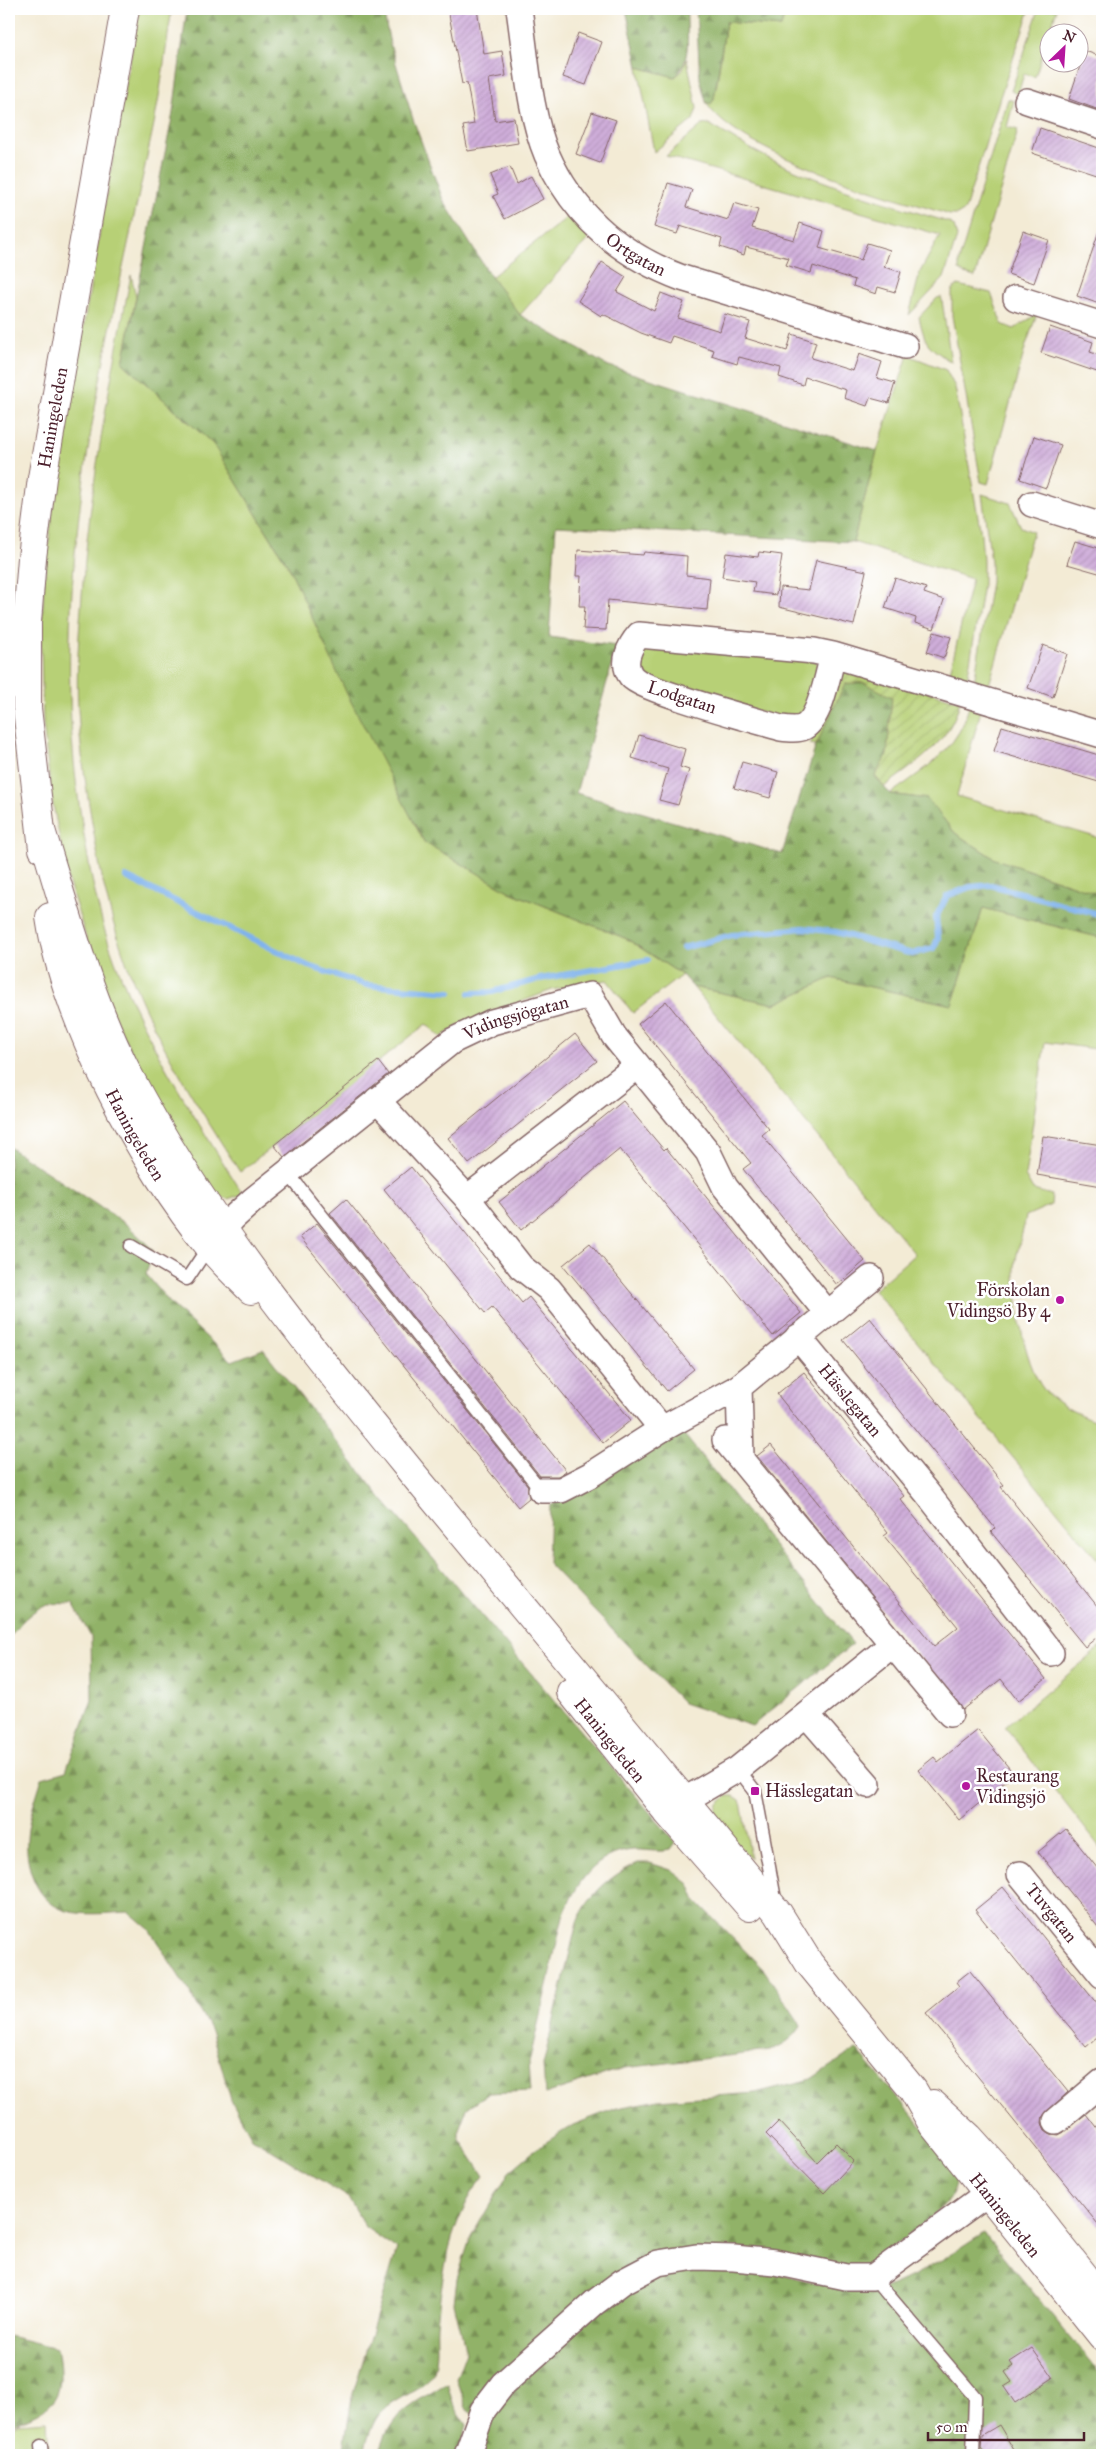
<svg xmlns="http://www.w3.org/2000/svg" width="1111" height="2464" font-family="'IM FELL Great Primer',serif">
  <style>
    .green { fill: #b7d076; stroke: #807850 }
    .forest { fill: url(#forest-firs); stroke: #6e6849 }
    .garden { fill: url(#garden-furrows); stroke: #807850 }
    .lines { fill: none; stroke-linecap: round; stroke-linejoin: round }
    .stream { stroke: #7fb2ec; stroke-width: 6 }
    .building { fill: url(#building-hatch) }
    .service-casing { stroke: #856666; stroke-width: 15 }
    .minor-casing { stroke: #856666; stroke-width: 28 }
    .secondary-casing { stroke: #856666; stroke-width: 30 }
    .service { stroke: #fff; stroke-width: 12 }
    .minor { stroke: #fff; stroke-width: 25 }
    .secondary { stroke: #fff; stroke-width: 28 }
    .poi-dot { fill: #b5179e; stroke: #fff; stroke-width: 2 }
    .labels { text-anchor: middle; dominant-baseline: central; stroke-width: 5; stroke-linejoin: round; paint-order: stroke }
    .street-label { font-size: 18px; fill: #4a1f2b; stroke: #fff }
    .poi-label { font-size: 18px; fill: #4a1f2b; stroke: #fff; text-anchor: start }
  </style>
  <defs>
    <pattern id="forest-firs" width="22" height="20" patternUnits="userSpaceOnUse" patternTransform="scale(1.25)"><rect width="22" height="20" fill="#91b267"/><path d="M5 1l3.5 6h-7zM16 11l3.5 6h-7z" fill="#789055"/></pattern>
    <pattern id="garden-furrows" width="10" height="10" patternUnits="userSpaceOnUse" patternTransform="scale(1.25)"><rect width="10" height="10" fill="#b7d076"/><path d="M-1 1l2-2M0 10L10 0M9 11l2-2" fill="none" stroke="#9fb266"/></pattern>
    <pattern id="building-hatch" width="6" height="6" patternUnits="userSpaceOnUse" patternTransform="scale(1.25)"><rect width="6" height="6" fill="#cfaeda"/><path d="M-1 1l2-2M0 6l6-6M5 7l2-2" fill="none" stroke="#b395bb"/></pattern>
  </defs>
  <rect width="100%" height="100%" fill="#fff"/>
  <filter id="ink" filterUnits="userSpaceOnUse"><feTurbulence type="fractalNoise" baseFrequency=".02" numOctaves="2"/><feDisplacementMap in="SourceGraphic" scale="10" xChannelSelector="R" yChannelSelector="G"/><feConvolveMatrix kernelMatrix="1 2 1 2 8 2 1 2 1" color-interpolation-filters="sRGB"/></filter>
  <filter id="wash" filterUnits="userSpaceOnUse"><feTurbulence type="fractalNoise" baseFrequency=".0096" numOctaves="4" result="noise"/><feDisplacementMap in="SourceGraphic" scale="20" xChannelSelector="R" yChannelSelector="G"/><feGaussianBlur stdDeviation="1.12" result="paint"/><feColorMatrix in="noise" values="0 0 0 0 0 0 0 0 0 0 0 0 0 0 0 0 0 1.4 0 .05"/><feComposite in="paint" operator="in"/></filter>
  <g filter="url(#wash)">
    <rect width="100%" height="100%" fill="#f3ebd5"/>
    <path class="green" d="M139 9H172C166 45 162 83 155 119 106 353 41 587 83 829 90 873 99 919 115 961 147 1045 195 1118 243 1194L228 1199 211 1194 171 1134 105 997 67 877 51 794 43 723 41 647 44 582 55 489Z
      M786 9H1030L1000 97 965 210 957 215H950C894 197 733 153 706 102L711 104 716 89 726 22 781 27Z
      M1039 9H1057L1035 77 1024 74 1018 94 1011 91Z
      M687 59 697 108 693 120 654 152 638 67 675 77 682 71Z
      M1008 99 1014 101 1007 127 1018 130 975 277 964 274 959 270V261Z
      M709 124C729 136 748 148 768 158 826 186 887 203 948 222L954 226 957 237 944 278 909 315 920 272 940 235 666 156 702 125Z
      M570 215 591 236 520 315 491 277Z
      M131 275 136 296 123 363 213 444 289 567 424 841 510 892 627 939 682 975 633 1013 607 980 552 990 460 1025 441 1037 426 1024 240 1172C197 1105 153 1037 126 962 111 920 101 878 94 834 87 793 80 751 78 708 76 671 79 633 82 595 90 487 110 381 131 275Z
      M958 285 991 293 1002 324 1014 329 1037 314 1026 345 988 484 981 482 952 316V290Z
      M941 297 942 300 951 362C927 345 926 347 919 317L937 298Z
      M908 355 946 370 955 387 981 534 983 561V585L967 680 963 683 948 680 972 579 853 542 877 451Z
      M982 494 1010 503 1021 527 1033 532 987 692 973 688 991 582V561Z
      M642 647 816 661C820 677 813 706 799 716 795 719 789 719 784 719L650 679 637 663Z
      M970 703 982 707 957 796 1102 839V895L995 859 955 833 927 799 890 794C915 776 943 759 959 732 964 724 967 713 970 703Z
      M983 908 1102 938V1050L1045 1042 1025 1176 1033 1190 1052 1195 1051 1205 1026 1216C1023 1233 1016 1252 1015 1268 1014 1299 1025 1374 1049 1395 1065 1409 1082 1416 1102 1423V1565L874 1290 915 1254 693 987 775 1004 831 978 952 1005Z
      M1102 1646V1850L1005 1727Z
      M727 1796H734L741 1802 751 1859 714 1819 718 1804Z
      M47 2421 49 2455H9V2429L19 2423Z"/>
    <path class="forest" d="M187 9H383L390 44 413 119 443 200 491 277 520 315 606 365 877 451 853 542 556 526 549 637 617 646 576 793 782 854 816 745 845 684 863 682 892 697 887 755 875 776 890 794 927 799 955 833 995 859 1102 895V938L983 908 952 1005 831 978 775 1004 693 987 682 975 627 939 510 892 424 842 347 694 289 567 213 444 123 363 173 113Z
      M626 9H687C686 31 693 60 675 77L638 67Z
      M696 9H786L781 27 726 22 714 99 711 104 706 102 700 79Z
      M9 1147 127 1225 153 1250 146 1274 170 1303 232 1361 263 1349 377 1493 676 1843 671 1850C658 1853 645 1849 632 1850 595 1854 576 1884 563 1916L529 2063 531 2091 489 2093 467 2108 459 2129V2138L484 2176C450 2218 442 2273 437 2326 436 2340 439 2357 434 2371 427 2389 390 2398 378 2416 370 2427 367 2443 363 2455H343L352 2397 397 2249 365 2227 348 2197 252 2138 231 2100 212 2033 193 1998 149 1929 129 1912C108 1913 87 1916 67 1911 37 1903 25 1867 27 1839 28 1819 36 1798 42 1778L66 1771 92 1700 91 1637 73 1604C65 1604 56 1603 48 1604 34 1608 16 1626 9 1639Z
      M678 1427 853 1644 752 1726 683 1703 548 1563 550 1506Z
      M638 1863H650L671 1870 689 1884 696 1901 764 1970 801 2025C796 2038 782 2045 770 2051L624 2068 545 2094 543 2065 577 1922C591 1893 609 1876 638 1863Z
      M856 2049 950 2159C956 2171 959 2182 952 2195 945 2209 876 2262 861 2267L651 2256 474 2414 466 2408 456 2379 466 2352 454 2303 457 2279 470 2239 509 2172 540 2146 573 2125 617 2108 659 2100 755 2093 811 2079Z
      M984 2233 1102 2376V2455H478C483 2438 489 2422 499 2407 528 2365 611 2294 659 2277 684 2267 714 2263 741 2266 773 2271 805 2281 837 2287 847 2289 860 2294 870 2292 900 2289 958 2250 984 2233Z
      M9 2336 57 2348C67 2401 54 2407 9 2426Z
      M447 2383 453 2404 467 2425 458 2455H379C390 2411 411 2406 447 2383Z"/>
    <path class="garden" d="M849 669 960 701C951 742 916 763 884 787L875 776 887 755 892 697 863 682 845 684 816 745 810 744 821 725 842 671Z"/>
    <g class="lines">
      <path class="stream" d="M126 877 308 966 366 985 450 992
        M683 948 732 935 803 928 836 932 912 954 934 948 938 938 936 917 947 896 970 887 991 885 1102 915
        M470 993 492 992 540 979 648 960"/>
    </g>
    <g id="blocks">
      <path class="building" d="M448 9H477L484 54 502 51 506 76 489 79 495 121 514 118 518 143 468 151 463 126 474 124 467 83 462 84Z
        M578 33 602 42 586 85 563 77Z
        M1085 51 1102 57V111L1069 99Z
        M592 112 616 120 600 163 576 154Z
        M1040 128 1102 149V176L1032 153Z
        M510 167 517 184 531 176 543 199 505 219 493 196 498 194 490 175Z
        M668 183 692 190 686 207 728 220 734 203 758 210 752 228 794 240 800 223 824 231 819 248 861 260 867 243 890 250 884 267 901 272 895 292 878 287 876 294 853 286 855 280 813 266 811 273 786 265 789 258 746 247 744 255 720 247 722 239 680 226 677 234 654 227Z
        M1023 231 1049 240 1034 283 1008 274Z
        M1099 231H1102V305L1077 296Z
        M602 262 626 277 617 292 654 311 661 293 684 302 678 318 720 331 725 314 750 322 745 338 787 351 792 334 816 342 811 358 853 371 859 354 882 362 877 378 895 383 889 403 870 398 867 406 844 398 846 390 805 377 803 385 779 377 781 368 739 357 737 364 712 356 714 350 672 336 669 343 641 333 603 314 601 316 578 301Z
        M1050 327 1093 342 1090 352 1102 356 1097 372 1041 353Z
        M1034 436 1061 445 1046 488 1020 479Z
        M1075 541 1102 549V574L1067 564Z
        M578 550 643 555 644 552 687 556 686 575 710 578 707 610 608 600 606 630 583 629 585 606H579L581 576H576Z
        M759 552 782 555 776 595 753 592 755 582 722 577 726 553 758 557Z
        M816 560 866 571 854 625 779 607 780 587 809 590Z
        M895 578 926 588 924 593 944 600 934 629 915 623 916 618 885 608Z
        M934 632 951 637 944 658 927 652Z
        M1043 645 1067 654 1053 697 1028 688Z
        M1002 726 1102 756V783L994 751Z
        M639 735 685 749 680 767 689 770 678 805 659 800 668 769 632 758Z
        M742 762 778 772 770 798 734 788Z
        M666 1001 769 1129 762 1135 865 1261 837 1285 743 1169 751 1163 638 1024Z
        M575 1034 597 1061 469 1164 448 1138Z
        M378 1061 388 1074 284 1157 274 1145Z
        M623 1101 664 1150 666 1148 801 1313 773 1336 620 1149 521 1230 499 1202Z
        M1043 1136 1102 1145V1186L1037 1175Z
        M411 1167 522 1303 529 1297 631 1420 603 1443 492 1307 485 1313 384 1189Z
        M346 1199 467 1348 566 1471 558 1476H540L330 1213Z
        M317 1223 528 1486 529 1498 518 1507 300 1237Z
        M590 1243 694 1369 667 1391 563 1265Z
        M870 1318 1004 1485 1001 1487 1102 1612V1633L1085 1647 991 1532 995 1528 843 1340Z
        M804 1372 904 1496 900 1499 1046 1679 1018 1701 1001 1679 963 1710 757 1456 771 1445 934 1646 958 1627 884 1536 888 1533 777 1394Z
        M978 1730 1014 1774 959 1820 918 1770 934 1757 938 1762Z
        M1066 1829 1102 1874V1932L1038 1852Z
        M1003 1887 1102 2010V2034L1086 2047 975 1910Z
        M970 1971 1068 2092 1043 2116 1042 2123 1045 2130 1051 2134 1059 2135 1086 2114 1102 2135V2229L926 2013 959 1986 956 1982Z
        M779 2121 817 2162 836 2143 854 2161 824 2193 766 2134Z
        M1032 2348 1053 2378 1015 2403 1004 2387 1012 2382 1005 2372 1013 2366 1010 2362Z
        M999 2425 1014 2450 1005 2455H986L981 2448 982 2435Z"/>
    </g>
  </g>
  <g filter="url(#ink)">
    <use href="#blocks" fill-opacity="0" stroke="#856666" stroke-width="1"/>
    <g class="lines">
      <defs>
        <path id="service" d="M287 1172 541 1490
          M131 1246 187 1279 209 1246
          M738 1769 755 1791 775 1899
          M873 2277 975 2397 973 2455
          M41 2446 42 2455"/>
        <g id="minor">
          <path id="s1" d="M519 9C526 55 529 113 547 155 574 216 620 255 682 278L905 346"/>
          <path d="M1027 101 1102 126"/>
          <path d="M1016 298 1102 325"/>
          <path d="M1032 504 1102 526"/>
          <path d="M833 655C828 673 821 717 804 727 798 730 789 729 781 728 758 721 641 690 631 676 621 663 630 645 639 635L814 651 833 655 1102 735"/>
          <path d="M377 1100 467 1198 521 1267 549 1289 662 1429"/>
          <path d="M467 1198 637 1066"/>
          <path id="s2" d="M211 1244 233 1218 253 1200 452 1041 492 1022 590 995 614 1036 708 1152 725 1187 828 1314"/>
          <path id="s3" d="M798 1337 927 1493 1051 1653"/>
          <path d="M725 1440 950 1714"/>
          <path d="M741 1457 739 1387 871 1278"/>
          <path d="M541 1490H561L590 1475 662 1429 739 1387"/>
          <path d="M807 1715 868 1785"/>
          <path d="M670 1812 685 1800 738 1769 893 1644"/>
          <path id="s4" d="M1020 1874 1102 1975"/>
          <path d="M1056 2121 1102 2082"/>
          <path d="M467 2455 483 2410 503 2384 594 2303 622 2282 658 2263 696 2257 734 2258 775 2262 846 2277H873L1003 2182"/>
        </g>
        <g id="secondary">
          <path id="s5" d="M41 830C66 912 89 998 128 1074 203 1218 311 1349 413 1474 534 1621 657 1766 778 1913L809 1963 913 2090 933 2125 1102 2336"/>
          <path id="s6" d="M43 849 27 708V622L32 558 42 478 125 9"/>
          <path id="s7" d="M50 917C65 1019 143 1167 209 1246 222 1262 237 1276 251 1290"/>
          <path id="s8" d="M571 1692 668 1813 750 1907"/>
          <path d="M933 2104 969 2137 1007 2179 1102 2298"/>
        </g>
      </defs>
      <use href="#service" class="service-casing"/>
      <use href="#minor" class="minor-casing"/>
      <use href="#secondary" class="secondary-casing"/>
      <use href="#service" class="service"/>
      <use href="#minor" class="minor"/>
      <use href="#secondary" class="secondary"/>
    </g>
  </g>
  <g class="poi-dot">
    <circle cx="1060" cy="1300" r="5"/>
    <circle cx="966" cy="1786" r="5"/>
    <rect x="750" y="1786" width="10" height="10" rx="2.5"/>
  </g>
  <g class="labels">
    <g class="street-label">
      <text stroke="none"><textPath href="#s1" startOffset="285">Ortgatan</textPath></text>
      <text stroke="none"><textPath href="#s6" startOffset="434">Haningeleden</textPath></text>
      <text transform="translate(682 697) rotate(18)">Lodgatan</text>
      <text stroke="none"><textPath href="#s2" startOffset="384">Vidingsjögatan</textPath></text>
      <text stroke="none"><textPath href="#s7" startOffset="235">Haningeleden</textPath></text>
      <text stroke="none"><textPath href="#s3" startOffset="82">Hässlegatan</textPath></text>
      <text stroke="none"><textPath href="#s8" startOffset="62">Haningeleden</textPath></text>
      <text stroke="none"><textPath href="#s4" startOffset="50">Tuvgatan</textPath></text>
      <text stroke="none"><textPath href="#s5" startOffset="1701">Haningeleden</textPath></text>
    </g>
    <g class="poi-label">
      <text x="1050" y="1290" text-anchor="end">Förskolan<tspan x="1050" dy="21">Vidingsö By 4</tspan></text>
      <text x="976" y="1776">Restaurang<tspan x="976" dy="21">Vidingsjö</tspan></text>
      <text x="765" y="1791">Hässlegatan</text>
    </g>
  </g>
  <rect width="1111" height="2464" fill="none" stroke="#fff" stroke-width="30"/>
  <g transform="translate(1064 48) rotate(25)"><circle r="24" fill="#ffffff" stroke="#b7a5aa"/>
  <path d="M0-4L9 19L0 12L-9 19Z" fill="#b5179e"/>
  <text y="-8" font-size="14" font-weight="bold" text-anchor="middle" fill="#4a1f2b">N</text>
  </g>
  <path d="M928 2432v8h156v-8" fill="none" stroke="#4a1f2b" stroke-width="2.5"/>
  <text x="936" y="2432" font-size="15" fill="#4a1f2b" stroke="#ffffff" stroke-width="4" paint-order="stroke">50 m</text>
</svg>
